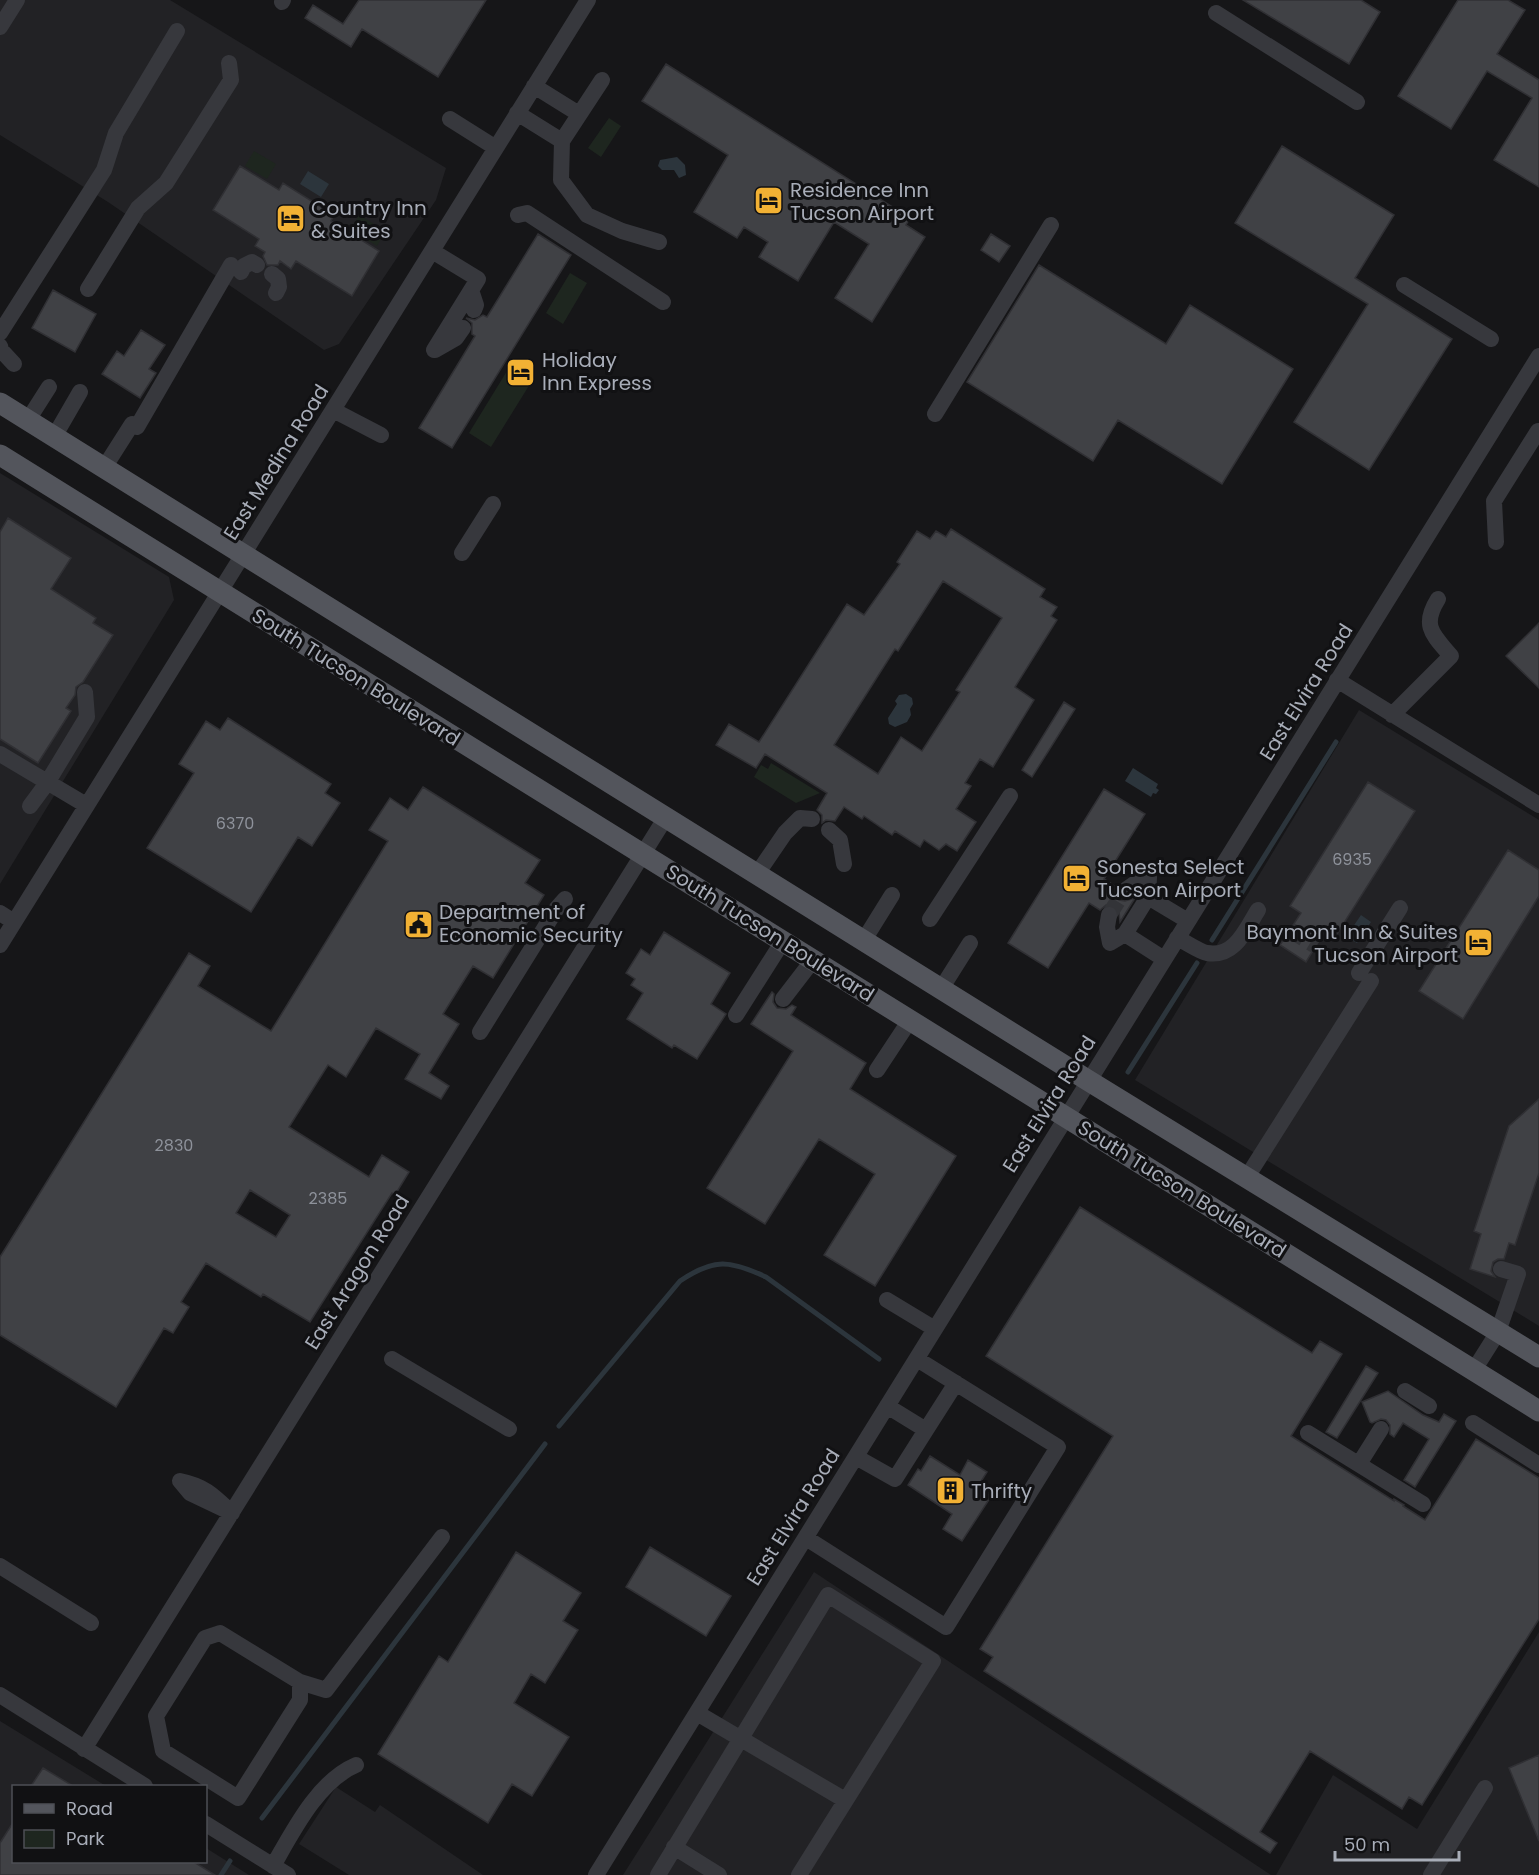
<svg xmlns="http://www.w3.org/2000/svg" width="1539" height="1875" font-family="Poppins,sans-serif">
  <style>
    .built { fill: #222225 }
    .green { fill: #1e261f }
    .water { fill: #2c353c }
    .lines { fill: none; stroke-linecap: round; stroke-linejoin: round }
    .stream { stroke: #2c353c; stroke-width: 5 }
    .building { fill: #404145; stroke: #303034; stroke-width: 1.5; fill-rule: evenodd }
    .minor-tunnel { stroke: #333438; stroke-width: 16; stroke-dasharray: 16 8; stroke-linecap: butt }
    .minor { stroke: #37383d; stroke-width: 16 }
    .major { stroke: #53555c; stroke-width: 21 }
    .labels { text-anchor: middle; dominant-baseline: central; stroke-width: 6; stroke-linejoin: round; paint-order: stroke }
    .number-label { font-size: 16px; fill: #8e929b }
    .poi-label { font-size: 20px; fill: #a8adb8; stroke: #111113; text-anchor: start }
    .street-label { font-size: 20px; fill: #a8adb8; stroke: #111113 }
  </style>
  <rect width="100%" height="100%" fill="#161618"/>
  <path class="built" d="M0 0H170L446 168 436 200 339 344 324 350 108 202 0 135Z
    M0 473 169 577 174 600 0 884Z
    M1359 710 1539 820V1326L1135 1080Z
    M814 1572 1271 1875H623Z
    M1539 1632V1875H1276L1333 1775 1417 1829Z
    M0 1721 106 1786H14V1862H206V1848L249 1875H0Z
    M336 1787 375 1812 380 1805 483 1875H349L299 1844Z"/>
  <path class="green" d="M609 118 621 126 601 157 588 148Z
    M254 151 276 164 267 179 245 166Z
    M359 215 386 231 377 246 350 230Z
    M570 273 587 283 563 324 546 313Z
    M507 371 530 384 491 447 469 433Z
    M771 763 820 793 796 803 754 777 761 765 768 769Z"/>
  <path class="water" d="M677 157 685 165 686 175 679 178 674 170H662L658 166 660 160Z
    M308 171 329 184 321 197 300 184Z
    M906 694 912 698 913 704 910 709 911 715 907 722 895 727 889 724 888 718 897 704 895 701 899 695Z
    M1133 768 1158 784 1156 788 1159 790 1156 794 1153 793 1151 797 1125 781Z
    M1361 915 1371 922 1357 943 1346 937Z"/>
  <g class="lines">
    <path class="stream" d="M1212 940 1336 742
      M1128 1072 1197 963
      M559 1426 680 1281C714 1258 730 1260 766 1277L879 1359
      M262 1818 545 1444
      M221 1875 230 1861"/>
  </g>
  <path class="building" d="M359 0H486L438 77 362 29 351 47 305 18 313 5 343 24Z
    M1243 0H1361L1380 12 1349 64Z
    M1458 0H1508L1525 10 1497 54 1539 80V187L1494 160 1532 98 1487 71 1451 129 1398 96Z
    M666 64 910 218 906 225 925 237 872 322 835 298 869 244 834 222 798 281 759 257 768 242 744 227 737 238 694 212 728 155 642 101Z
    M1282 146 1394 215 1355 278 1452 339 1369 470 1294 422 1368 304 1235 223Z
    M240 166 279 190 283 183 334 215 331 221 379 251 352 296 296 261 291 269 280 261 278 265H267L263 256 265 252 255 246 259 239 213 210Z
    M538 234 571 255 452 448 419 428 475 336 472 334V323L466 318 475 320 483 315 487 317Z
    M991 234 1010 246 999 262 981 250Z
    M1039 265 1166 344 1190 305 1293 369 1222 484 1118 420 1093 461 967 382Z
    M53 290 96 314 75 352 32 328Z
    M141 330 165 345 149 369 156 373 140 398 102 374 117 351 124 356Z
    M8 518 71 558 51 589 96 618 93 623 113 635 83 682 76 687 75 695 66 708 71 711 38 763 0 739V532Z
    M951 529 1045 589 1040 597 1057 607 1051 616 1057 620 1015 687 1034 700 993 767 980 759 965 783 971 786 956 809 976 822 957 851 946 844 939 850 924 840 920 847 895 831 892 835 864 816 862 819 844 807 835 821 826 820 822 823V815L817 810 827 793 765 754 756 768 716 745 729 724 759 742 847 604 864 615 900 564 897 562 917 531 930 539 936 531 946 537ZM943 581 1002 618 956 690 960 692 922 751 901 737 878 774 834 745 895 649 898 651Z
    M1539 623V688L1506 656Z
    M1064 702 1075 709 1032 777 1022 770Z
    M228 718 331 784 325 793 340 803 312 846 298 837 251 912 147 848 194 773 179 764 206 721 220 730Z
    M1368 782 1415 811 1337 934 1327 928 1306 962 1280 945 1301 913 1290 906Z
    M423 787 540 860 525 883 544 895 493 978 473 966 443 1014 459 1024 429 1073 449 1086 441 1099 405 1079 420 1054 376 1028 346 1077 328 1065 289 1127 369 1177 382 1155 409 1172 395 1195 392 1193 310 1322 263 1294 261 1297 206 1263 181 1302 189 1307 173 1333 164 1328 116 1407 0 1335V1257L189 953 210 966 198 986 271 1031 388 841 369 830 390 798 408 810ZM250 1190 290 1215 276 1237 236 1213Z
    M1104 789 1145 814 1104 879 1115 886 1114 892 1119 900 1125 901 1135 898 1120 922 1119 912 1115 907 1106 905 1100 910 1089 903 1048 968 1008 943Z
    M1508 850 1539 870V896L1463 1019 1419 991Z
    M664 932 730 973 711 1004 726 1014 697 1059 674 1045 672 1048 627 1019 643 993 631 985 635 979 626 973 641 949 650 955Z
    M772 992 774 994 773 1002 777 1008 786 1009 792 1005 796 1007 791 1015 866 1063 850 1089 956 1156 875 1286 824 1255 875 1174 819 1139 765 1224 707 1188 793 1051 751 1024Z
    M1539 1099V1173L1515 1245 1509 1243 1504 1259H1498L1493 1262 1491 1271 1495 1277 1470 1269 1481 1234 1474 1231 1509 1126Z
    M1080 1207 1312 1353 1320 1341 1342 1354 1291 1436 1394 1501V1499L1404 1505 1403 1506 1425 1520 1476 1439 1539 1478V1619L1422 1805 1409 1797 1402 1809 1310 1751 1260 1832 1277 1843 1270 1853 984 1671 993 1657 980 1649 1113 1436 986 1356Z
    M1366 1366 1378 1373 1337 1438 1326 1432Z
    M1388 1391 1423 1415 1439 1422 1444 1414 1456 1421 1415 1487 1404 1480 1429 1439 1403 1423 1394 1437 1390 1434V1425L1386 1420 1381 1419 1372 1423 1370 1422 1362 1402Z
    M930 1456 960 1475 968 1460 987 1472 978 1486 992 1495 962 1541 943 1529 952 1514 908 1485 918 1469 921 1471Z
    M650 1547 731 1596 706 1636 626 1587Z
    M516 1552 581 1593 563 1621 578 1630 545 1683 531 1674 514 1703 569 1737 532 1796 512 1784 488 1823 378 1754 439 1656 448 1662Z
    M1539 1755V1841L1509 1768Z
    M43 1768 73 1786H31Z
    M14 1821V1862H194L215 1875H0V1843Z"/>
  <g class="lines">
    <path class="minor-tunnel" d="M1109 915 1124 891
      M1290 930 1316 946"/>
    <path class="minor" d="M282 2 283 0
      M1216 13 1357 102
      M0 27 17 0
      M602 80 562 141 561 180 587 215 622 231 659 242
      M534 86 579 114
      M517 113 562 141
      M450 119 496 148
      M518 215 527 213 663 302
      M432 251 478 279 434 350
      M241 272 244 266 252 262 257 265
      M272 274 278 279 279 287 276 293
      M1404 285 1491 339
      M88 289 138 208 166 183 231 80 229 63
      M471 290 476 305 474 310
      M0 333 104 170 116 133 177 31
      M0 346 1 350 14 364
      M435 350 456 338 463 328
      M333 410 381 435
      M935 414 1051 225
      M28 420 49 387
      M137 427 231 265
      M54 437 80 392
      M104 468 132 424
      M1496 542 1494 501 1538 431
      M462 553 493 504
      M1337 680 1539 805
      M1392 715 1451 656C1433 635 1421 626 1438 599
      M0 754 86 805
      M30 806 47 783 87 717 85 692
      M829 830 840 840 844 864
      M757 874 785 833 800 818 812 819
      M1148 897 1188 921
      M0 913 14 922
      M1109 915 1107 927 1110 943 1125 934 1148 897 1149 877 1134 884 1124 891
      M930 919 1010 796
      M1125 934 1164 959
      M1177 938C1186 942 1198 951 1207 953 1235 958 1246 929 1258 910
      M864 940 892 895
      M0 945 588 0
      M1359 973 1400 908
      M941 989 970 943
      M783 999 813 960
      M736 1015 783 941
      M480 1032 557 908 565 899
      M877 1070 910 1020
      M1247 1177 1371 981
      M887 1300 935 1329
      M392 1359 509 1429
      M1474 1370 1498 1332 1518 1274 1501 1269
      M1405 1391 1429 1406
      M887 1406 926 1430 956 1383
      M1473 1423 1539 1465
      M1308 1433 1423 1504
      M856 1457 895 1479 926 1430
      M1359 1464 1381 1429
      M180 1481C205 1486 214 1496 232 1513L190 1493Z
      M806 1538 946 1627 1058 1447 917 1359
      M0 1566 91 1623
      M300 1682V1700L238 1798 163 1751 156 1716 205 1638 220 1633 300 1682 326 1690 442 1537
      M0 1695 145 1786
      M697 1713 845 1800
      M84 1749 666 817
      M206 1824 288 1875
      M674 1847 719 1875
      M273 1866C293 1831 318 1781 356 1765
      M596 1875 1539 356
      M658 1875 828 1595 933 1661 799 1875
      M1431 1875 1485 1788"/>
    <path class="major" d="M0 403 1089 1081 1539 1357
      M0 455 1539 1411"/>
  </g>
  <defs>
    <symbol id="hotel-square" viewBox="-11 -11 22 22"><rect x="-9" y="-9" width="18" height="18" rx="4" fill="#f2b134" stroke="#111113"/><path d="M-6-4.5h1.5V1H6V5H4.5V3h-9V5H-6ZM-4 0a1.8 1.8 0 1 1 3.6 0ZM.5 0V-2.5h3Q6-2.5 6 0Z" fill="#111"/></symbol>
    <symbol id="civic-square" viewBox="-11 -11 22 22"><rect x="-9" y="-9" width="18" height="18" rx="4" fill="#f2b134" stroke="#111113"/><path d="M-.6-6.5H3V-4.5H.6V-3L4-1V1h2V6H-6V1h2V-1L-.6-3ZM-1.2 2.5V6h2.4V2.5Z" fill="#111"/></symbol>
    <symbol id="building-square" viewBox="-11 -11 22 22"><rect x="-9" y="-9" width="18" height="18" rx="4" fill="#f2b134" stroke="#111113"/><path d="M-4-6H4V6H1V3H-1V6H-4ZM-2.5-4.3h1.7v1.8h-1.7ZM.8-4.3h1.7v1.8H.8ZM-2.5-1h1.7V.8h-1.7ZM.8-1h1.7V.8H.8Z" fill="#111"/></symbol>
  </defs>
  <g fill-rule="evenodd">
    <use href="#hotel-square" x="752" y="184" width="33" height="33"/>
    <use href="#hotel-square" x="274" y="202" width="33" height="33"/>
    <use href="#hotel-square" x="504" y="356" width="33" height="33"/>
    <use href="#hotel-square" x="1060" y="862" width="33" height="33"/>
    <use href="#civic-square" x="402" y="908" width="33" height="33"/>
    <use href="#hotel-square" x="1462" y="926" width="33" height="33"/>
    <use href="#building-square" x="934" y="1474" width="33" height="33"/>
  </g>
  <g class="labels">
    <g class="number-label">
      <text x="235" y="823">6370</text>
      <text x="1352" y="859">6935</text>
      <text x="174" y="1145">2830</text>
      <text x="328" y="1198">2385</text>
    </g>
    <g class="poi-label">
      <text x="790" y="190">Residence Inn<tspan x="790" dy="23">Tucson Airport</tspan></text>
      <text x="311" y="208">Country Inn<tspan x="311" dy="23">&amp; Suites</tspan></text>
      <text x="542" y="360">Holiday<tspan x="542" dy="23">Inn Express</tspan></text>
      <text x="1097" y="867">Sonesta Select<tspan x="1097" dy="23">Tucson Airport</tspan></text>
      <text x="439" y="912">Department of<tspan x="439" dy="23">Economic Security</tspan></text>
      <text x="1458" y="932" text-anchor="end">Baymont Inn &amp; Suites<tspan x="1458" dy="23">Tucson Airport</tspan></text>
      <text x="971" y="1491">Thrifty</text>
    </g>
    <g class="street-label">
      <text transform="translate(276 462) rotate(-58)">East Medina Road</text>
      <text transform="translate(356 677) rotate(32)">South Tucson Boulevard</text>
      <text transform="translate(1306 692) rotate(-58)">East Elvira Road</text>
      <text transform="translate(770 933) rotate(32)">South Tucson Boulevard</text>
      <text transform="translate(1049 1104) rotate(-58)">East Elvira Road</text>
      <text transform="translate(1182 1189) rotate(32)">South Tucson Boulevard</text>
      <text transform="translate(357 1272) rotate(-58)">East Aragon Road</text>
      <text transform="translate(793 1517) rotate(-58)">East Elvira Road</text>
    </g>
  </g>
  <rect x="12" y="1785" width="195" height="78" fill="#111113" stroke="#4d4f55" stroke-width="1.5"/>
  <rect x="24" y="1804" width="30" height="9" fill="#53555c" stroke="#4d4f55" stroke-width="1.5"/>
  <text x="66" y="1815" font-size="18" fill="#a8adb8">Road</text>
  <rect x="24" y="1830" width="30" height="18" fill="#1e261f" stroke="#4d4f55" stroke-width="1.5"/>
  <text x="66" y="1845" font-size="18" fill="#a8adb8">Park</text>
  <path d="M1335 1851v9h124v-9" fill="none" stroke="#a8adb8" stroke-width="3"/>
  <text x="1344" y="1851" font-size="18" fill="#a8adb8" stroke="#111113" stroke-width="4.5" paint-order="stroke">50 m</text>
</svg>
